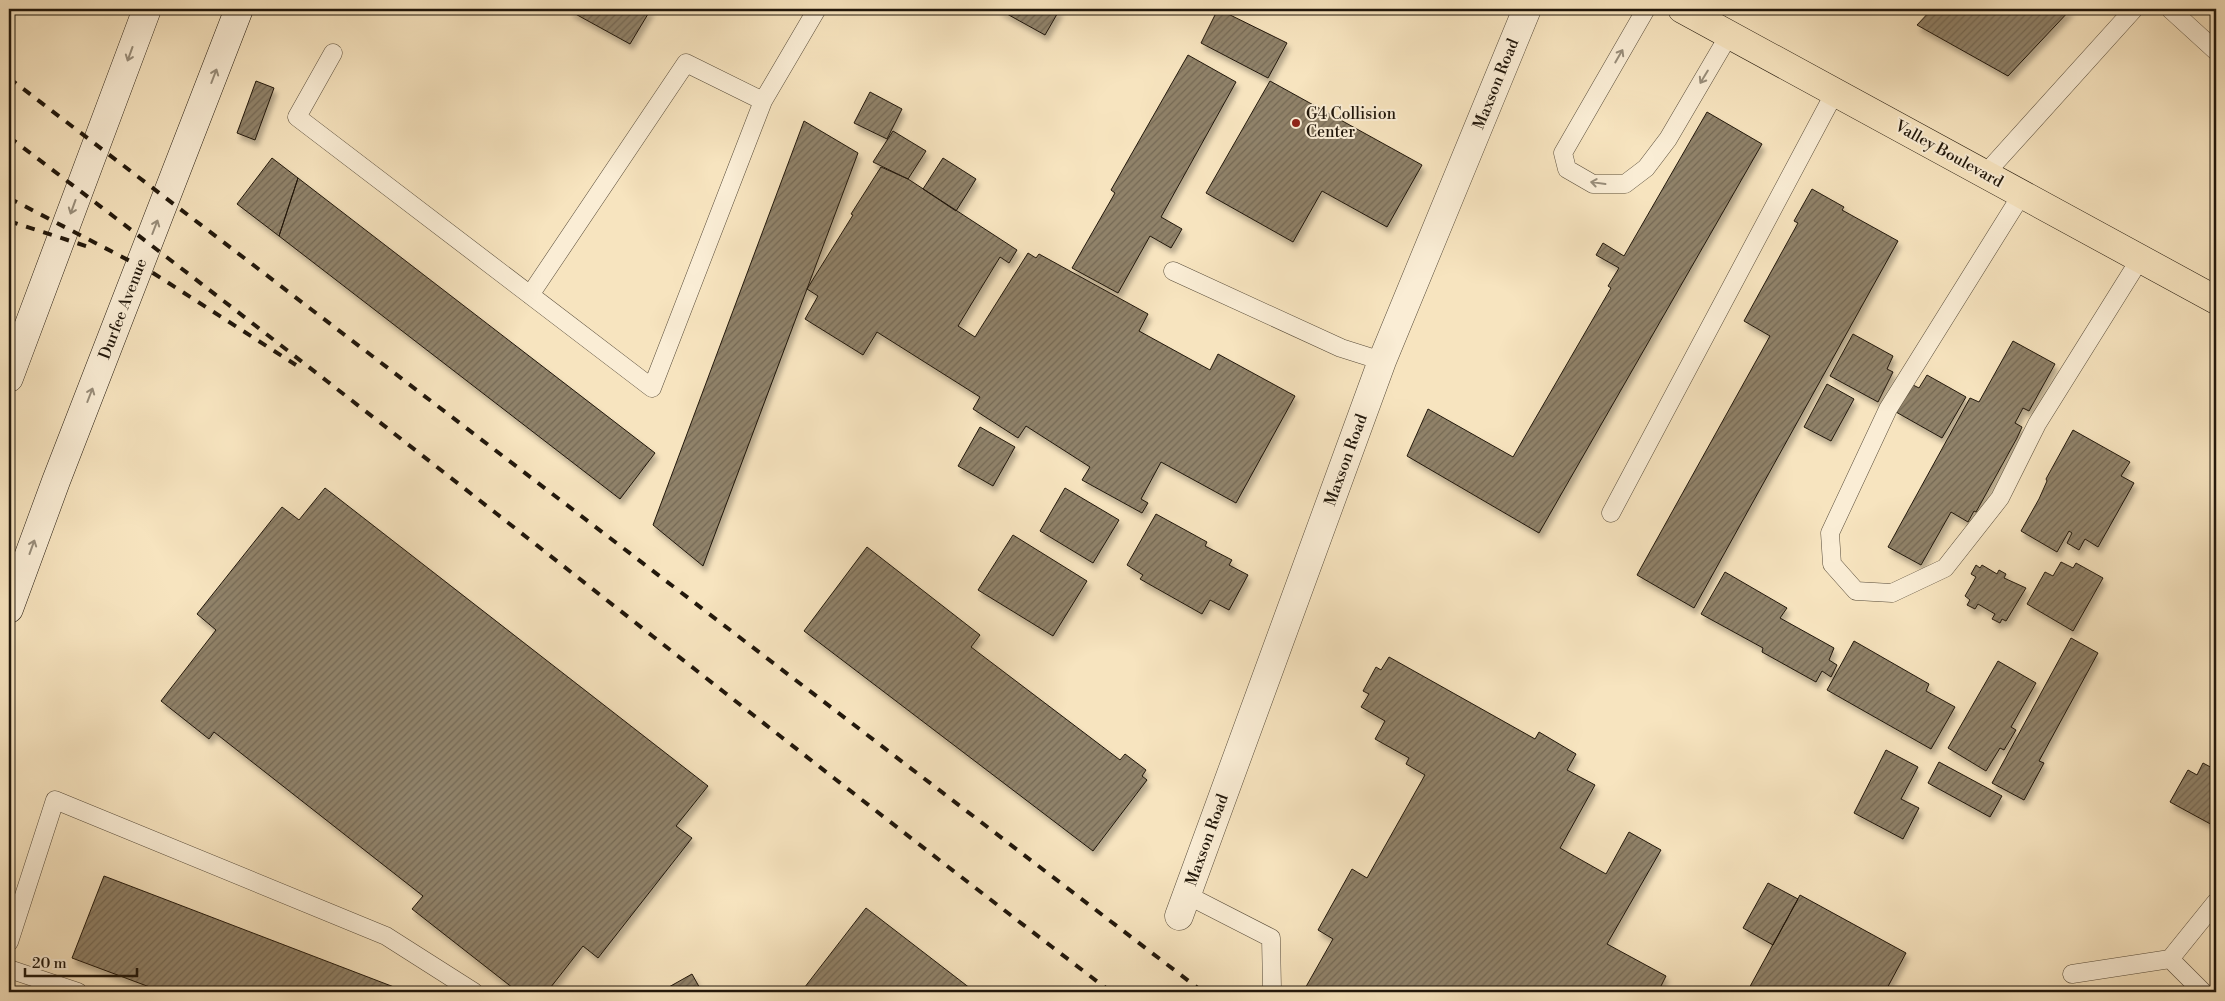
<svg xmlns="http://www.w3.org/2000/svg" width="2225" height="1001" font-family="'Libre Bodoni',serif">
  <style>
    .building { fill: url(#building-hatch); stroke: #21170b; filter: url(#shadow) }
    .lines { fill: none; stroke-linecap: round; stroke-linejoin: round }
    .service-casing { stroke: #564a38; stroke-width: 19 }
    .minor-casing { stroke: #564a38; stroke-width: 29 }
    .secondary-casing { stroke: #21170b; stroke-width: 29 }
    .primary-casing { stroke: #21170b; stroke-width: 29 }
    .service { stroke: #faedd5; stroke-width: 18 }
    .minor { stroke: #faedd5; stroke-width: 28 }
    .secondary { stroke: #faedd5; stroke-width: 28 }
    .primary { stroke: #f7e4bf; stroke-width: 28 }
    .rail { stroke: #21170b; stroke-width: 4; stroke-dasharray: 9 9; stroke-linecap: butt }
    .oneway { stroke: #988d7a }
    .poi-dot { fill: #8f2418; stroke: #faedd5; stroke-width: 2 }
    .labels { text-anchor: middle; dominant-baseline: central; stroke-width: 4; stroke-linejoin: round; paint-order: stroke }
    .street-label { font-size: 16px; fill: #21170b; stroke: #faedd5 }
    .poi-label { font-size: 16px; fill: #21170b; stroke: #faedd5; text-anchor: start }
  </style>
  <defs>
    <pattern id="building-hatch" width="6" height="6" patternUnits="userSpaceOnUse" patternTransform="scale(1.25)"><rect width="6" height="6" fill="#908269"/><path d="M-1 1l2-2M0 6l6-6M5 7l2-2" fill="none" stroke="#756955"/></pattern>
    <filter id="shadow"><feDropShadow dx="3" dy="5.5" stdDeviation="2.5" flood-color="#0004"/></filter>
  </defs>
  <rect width="100%" height="100%" fill="#f7e4bf"/>
  <filter id="stains"><feTurbulence type="fractalNoise" baseFrequency=".004" numOctaves="4"/><feColorMatrix values="0 0 0 0 .2 0 0 0 0 .09 0 0 0 0 .02 0 0 0 .5 -.17"/></filter>
  <radialGradient id="worn" r=".72"><stop offset=".6" stop-color="#630" stop-opacity="0"/><stop offset="1" stop-color="#630" stop-opacity=".3"/></radialGradient>
  <path class="building" d="M571 9H651L630 44 570 11Z
    M998 9H1060L1045 35Z
    M1218 9 1287 43 1268 78 1201 43Z
    M1932 9H2071L2008 76 1917 25Z
    M1188 55 1236 82 1161 217 1182 229 1171 248 1150 236 1118 293 1072 268 1115 193 1111 190Z
    M256 81 274 88 255 140 237 133Z
    M1270 81 1422 165 1387 227 1322 191 1293 242 1206 193Z
    M870 92 902 109 887 139 854 123Z
    M1707 112 1762 144 1539 533 1407 456 1428 409 1513 457 1611 288 1608 286 1619 268 1596 255 1603 243 1624 256Z
    M804 121 858 153 703 566 653 525Z
    M893 131 926 151 908 179 873 162Z
    M272 158 298 178 279 236 237 204Z
    M943 158 976 179 956 211 923 189Z
    M881 167 908 179 1017 250 1009 263 1000 257 958 326 975 337 1028 253 1036 258 1039 254 1148 314 1139 331 1210 370 1218 354 1295 396 1236 503 1161 462 1141 499 1148 503 1142 513 1082 480 1090 467 1026 426 1018 438 973 409 980 397 877 332 863 355 805 319 818 296 807 289 853 215 851 214Z
    M298 178 655 453 620 499 279 236Z
    M1812 189 1844 207 1842 210 1898 241 1694 608 1637 575 1770 336 1744 321 1798 223 1794 221Z
    M1853 334 1893 356 1887 369 1893 372 1878 402 1830 376Z
    M2013 341 2055 364 2029 411 2023 408 2015 423 2022 427 2017 438 1976 512 1974 511 1968 522 1951 512 1921 565 1888 547 1970 398 1979 402Z
    M1927 375 1966 397 1942 438 1896 412 1911 384 1919 388Z
    M1827 384 1854 399 1831 441 1804 427Z
    M980 427 1015 447 993 486 958 466Z
    M2073 430 2130 462 2121 476 2134 483 2098 547 2085 539 2079 550 2067 543 2072 533 2069 531 2057 552 2021 531 2039 499 2047 481 2046 479Z
    M325 488 708 786 676 826 692 838 598 958 583 946 547 992H518L412 909 423 896 214 732 209 739 161 701 216 630 197 614 282 507 299 520Z
    M1065 488 1119 520 1093 563 1040 531Z
    M1156 514 1207 542 1205 546 1232 560 1229 565 1248 575 1229 610 1210 600 1202 614 1140 579 1143 575 1127 565Z
    M1013 535 1087 581 1053 636 978 590Z
    M867 547 980 635 971 647 1120 760 1125 754 1146 770 1142 776 1147 780 1093 851 804 631Z
    M2061 562 2073 568 2076 563 2103 578 2073 631 2027 604 2045 572 2053 576Z
    M1976 565 1980 568 1982 565 1997 574 1999 570 2006 574 2004 578 2026 588 2006 621 2002 619 2000 623 1992 619 1995 614 1978 604 1975 609 1967 605 1970 600 1965 596 1976 577 1971 574Z
    M1725 572 1787 608 1780 618 1834 648 1829 660 1837 665 1831 677 1822 671 1816 682 1762 652 1763 648 1701 614Z
    M2071 638 2098 653 2039 761 2044 763 2024 800 1992 783Z
    M1854 641 1929 684 1926 691 1955 707 1931 749 1827 690Z
    M1389 657 1535 739 1539 732 1576 754 1567 770 1595 785 1560 848 1606 874 1629 832 1661 850 1607 944 1666 976 1658 992H1303L1333 939 1318 930 1352 869 1367 878 1425 775 1406 764 1409 758 1375 739 1385 721 1361 707 1369 694 1363 691 1376 667 1381 670Z
    M1998 661 2036 683 2011 727 2016 730 2004 750 2000 748 1986 771 1948 748Z
    M1886 750 1918 767 1901 799 1919 808 1903 839 1854 813Z
    M1939 762 2002 796 1990 817 1928 783Z
    M2203 763 2216 770V827L2170 802 2188 770 2197 775Z
    M104 876 407 992H163L72 958Z
    M1768 883 1798 899 1773 945 1743 928Z
    M1800 895 1906 953 1885 992H1747Z
    M866 908 975 992H801Z
    M692 974 702 992H660Z"/>
  <g class="lines">
    <defs>
      <path id="service" d="M1646 9 1563 153 1567 169 1593 184H1625L1646 168 1668 139 1729 35
        M2170 9 2216 51
        M333 53 297 117 652 388 763 101 817 9
        M1985 174 2134 9
        M2022 194 1888 409 1830 533 1832 564 1856 591 1892 593 1945 568 2000 498 2037 424 2140 259
        M1173 271 1341 348 1382 361
        M530 295 686 63 763 101
        M1611 513 1835 92
        M1187 895 1271 938 1272 989 1274 992
        M9 942 55 800 386 936 474 992
        M2170 959 2203 992
        M9 969 78 992
        M2072 974 2170 959 2216 902"/>
      <path id="minor" d="M1179 916 1382 361 1527 9"/>
      <path id="secondary" d="M9 378 147 9
        M9 609 56 481 239 9"/>
      <path id="primary" d="M1682 9 2216 300"/>
    </defs>
    <use href="#service" class="service-casing"/>
    <use href="#minor" class="minor-casing"/>
    <use href="#secondary" class="secondary-casing"/>
    <use href="#primary" class="primary-casing"/>
    <use href="#service" class="service"/>
    <use href="#minor" class="minor"/>
    <use href="#secondary" class="secondary"/>
    <use href="#primary" class="primary"/>
    <path class="rail" d="M9 78 1203 992
      M9 137C380 417 741 710 1111 992
      M9 198 153 273 296 365
      M9 221 92 248"/>
  </g>
  <defs><path id="oneway-shaft" d="M-6 0H5M1.5-3L5.5 0L1.5 3" fill="none" stroke-width="1.6" stroke-linecap="round" stroke-linejoin="round" transform="scale(1.25)"/></defs>
  <g class="oneway">
    <use href="#oneway-shaft" transform="translate(130 54) rotate(110)"/>
    <use href="#oneway-shaft" transform="translate(1619 56) rotate(-60)"/>
    <use href="#oneway-shaft" transform="translate(214 76) rotate(-69)"/>
    <use href="#oneway-shaft" transform="translate(1704 77) rotate(121)"/>
    <use href="#oneway-shaft" transform="translate(1598 183) rotate(-172)"/>
    <use href="#oneway-shaft" transform="translate(73 207) rotate(110)"/>
    <use href="#oneway-shaft" transform="translate(155 227) rotate(-69)"/>
    <use href="#oneway-shaft" transform="translate(90 395) rotate(-69)"/>
    <use href="#oneway-shaft" transform="translate(32 547) rotate(-70)"/>
  </g>
  <circle class="poi-dot" cx="1296" cy="123" r="5"/>
  <g class="labels">
    <g class="street-label">
      <text transform="translate(1496 84) rotate(-68)">Maxson Road</text>
      <text transform="translate(1949 154) rotate(29)">Valley Boulevard</text>
      <text transform="translate(123 309) rotate(-69)">Durfee Avenue</text>
      <text transform="translate(1346 460) rotate(-70)">Maxson Road</text>
      <text transform="translate(1207 840) rotate(-70)">Maxson Road</text>
    </g>
    <g class="poi-label">
      <text x="1306" y="114">G4 Collision<tspan x="1306" dy="18">Center</tspan></text>
    </g>
  </g>
  <rect width="2225" height="1001" fill="none" stroke="#f7e4bf" stroke-width="30"/>
  <rect x="10" y="10" width="2205" height="981" fill="none" stroke="#21170b" stroke-width="2.5"/>
  <rect x="15" y="15" width="2195" height="971" fill="none" stroke="#21170b"/>
  <path d="M25 968v8h112v-8" fill="none" stroke="#21170b" stroke-width="2.5"/>
  <text x="32" y="968" font-size="15" fill="#21170b" stroke="#faedd5" stroke-width="4" paint-order="stroke">20 m</text>
  <rect width="100%" height="100%" filter="url(#stains)"/>
  <rect width="100%" height="100%" fill="url(#worn)"/>
</svg>
